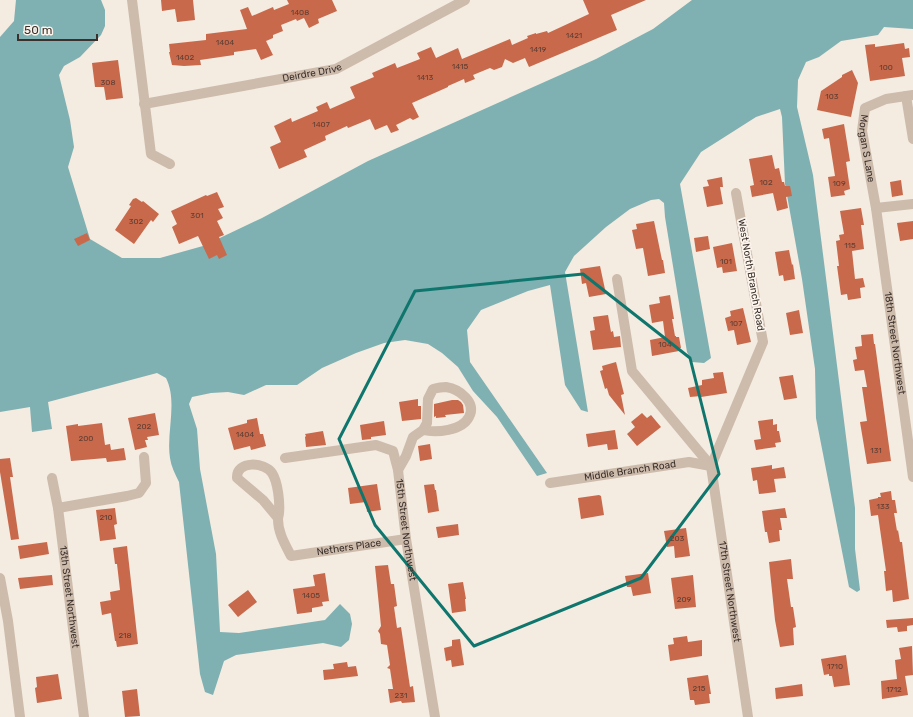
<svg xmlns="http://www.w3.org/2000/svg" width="913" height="717" font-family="Rubik,sans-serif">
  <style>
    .water { fill: #7fb0b2 }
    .building { fill: #c8694b }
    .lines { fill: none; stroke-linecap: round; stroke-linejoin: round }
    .minor { stroke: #cdbbac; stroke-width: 10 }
    .marked { fill: none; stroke: #0f766e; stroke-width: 3; stroke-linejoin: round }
    .labels { text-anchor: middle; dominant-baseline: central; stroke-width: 3.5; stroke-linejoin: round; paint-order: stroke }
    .number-label { font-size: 8px; fill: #5e3e33 }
    .street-label { font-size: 10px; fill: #3b302b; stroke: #fbf5ee }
  </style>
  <rect width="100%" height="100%" fill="#f4ebe1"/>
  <path class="water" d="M16 0H101L105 10V26L101 35 80 57 64 66 59 75 70 120 74 147 68 167 90 239 122 258H160L203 246 262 218 368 161 596 59 653 29 692 0H913V29L884 27 878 35 841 41 819 57 806 62 798 80 797 107 813 175 855 508V549L860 590 857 592 849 587 816 418 815 369 802 279 785 184 782 117 780 109 756 117 701 152 680 184 711 358 704 363 692 362 687 352 665 217 664 203 659 199 651 200 630 209 606 227 574 256 565 272 588 412 581 410 565 385 550 285 528 291 481 310 467 330 470 362 547 473 537 476 497 417 473 391 458 367 442 353 428 344 405 340 384 343 356 353 322 368 297 385H266L244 395 228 392 211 393 192 397 189 404 197 429 200 469 216 554 220 632 239 633 325 620 340 604 350 614 352 624 349 640 341 647 323 643 236 655 224 661 213 695 205 692 200 674 179 482C175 474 171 466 170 458 166 432 178 402 166 378L157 373 48 402 52 429 32 432 30 407 0 412V37L14 21Z"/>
  <path class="building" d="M161 0H193L195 20 177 22 175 9 162 11Z
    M287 0H332L337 11 318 19 319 23 309 28 304 18 297 21 296 19 281 25 283 31 273 35V38L266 41 273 55 261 60 256 49 234 52V55L200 60 201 65 184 66 172 65 169 52H170L169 44 206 40V34L247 29 240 10 248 7 252 16 273 7 274 10 289 4Z
    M583 0H646L611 15 617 30 529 67 525 58 513 63 505 59 502 67 494 70 490 68 473 75 475 79 465 83 464 79 448 86V87L412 103 419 117 413 120 410 118 396 125 399 130 391 133 387 125 375 130 370 119 348 128 347 126 325 136 326 140 304 150 307 157 279 169 270 147 281 142 274 126 291 118 292 122 318 111 316 107 327 102 330 109 355 98 350 87 374 77 372 73 395 63 397 68 420 59 417 53 431 47 436 58 458 48 462 59 510 39 512 45 528 38 527 36 536 33V34L547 31 548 33 589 14Z
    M904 43 905 49 909 48 910 57 902 58 905 76 870 81 865 45 875 44V47Z
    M118 60 123 98 106 100 104 87H95L92 63Z
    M852 70 858 83 851 117 817 110 821 91 842 77V75Z
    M844 124 850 161 846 162 850 189 844 191 845 195 831 197 828 177 835 176 829 138 824 139 822 129Z
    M772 155 775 169 779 168 782 182H784L785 186H790L792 196 786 197 788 208 777 211 773 193 752 197 750 186 754 185 749 159Z
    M722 177 723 187H720L723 204 707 207 703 187 709 186 707 180Z
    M901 180 903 195 892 197 890 182Z
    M217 192 224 207 218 209 223 218 217 221 224 235 219 237 227 255 219 259 217 255 209 259 198 236 179 244 172 227 177 224 171 211 206 195 207 196Z
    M136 198 142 202 143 201 159 214 153 222 151 220 134 244 115 230 131 206 129 205 133 199Z
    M861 208 864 225H861L864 249 852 251 855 279 863 278 865 287 860 288 861 298 848 300 847 294 841 295 837 266H839L836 241 840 240 839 235 844 234 840 211Z
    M654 221 662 260H663L665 273 648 276 643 248 636 249 632 230 637 229 636 224Z
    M913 221V239L900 241 897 223Z
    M87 233 90 240 78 246 74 239Z
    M708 236 710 249 696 252 694 238Z
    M732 243 737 271 723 273 722 267 717 268 713 247Z
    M789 250 792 265 793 264 795 279 784 281 783 275 779 276 775 252Z
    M600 266 606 294 589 297 586 283 582 284 580 269Z
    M670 295 674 319H672L675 336H676V337H679L681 348H678L679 351 652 356 650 340 665 337 663 321 652 323 649 305 660 303 659 297Z
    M743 308 751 342 737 345 734 330 728 331 725 318 731 316 730 311Z
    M799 310 803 333 790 335 786 313Z
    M608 315 611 332 613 331 614 337 620 336 621 347 593 350 590 331 595 330 593 317Z
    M873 334 874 344H875L891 461 867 464 860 422 867 421 862 387H867L864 370 855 371 853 360 857 359 855 347 862 346 861 335Z
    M616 362 624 394 621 395 625 415 609 395 607 388 605 389 600 371 603 370 602 366Z
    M723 372 727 393 701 397V396L690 397 688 388 702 385V380L714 378 713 373Z
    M793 375 797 398 784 400 779 377Z
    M418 399V406H421V419L402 421 399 402Z
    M452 400H458L461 402 463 405 464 413 445 415 446 417 436 418V416L434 417V404Z
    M155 413 159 435 147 437 148 440H145L147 447 135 450 128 418Z
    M642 413 647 418 651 415 661 427 637 446 627 434 635 427 631 422Z
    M257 418 260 434H263L266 446 251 450 250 446 234 450 228 428 247 423V420Z
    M773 419V425L777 424V431H779L781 442 775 443 776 447 756 450 754 440 761 439 758 421Z
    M384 421 386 435 371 437V439L362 440 360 425Z
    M102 423 105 445 110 444 111 450 124 448 126 460 107 462 106 458 71 461 66 426 78 424V426Z
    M615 430 618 449 608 450 607 444 588 447 586 434Z
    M323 431 326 445 306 447 305 437 306 436 305 434Z
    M430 444 432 459 420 461 418 446Z
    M10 458 13 477H10L19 539 11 540 0 472V459Z
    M772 465V469L784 467 786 478 774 479 776 492 759 494 757 480 753 481 751 468Z
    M377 484 381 510 367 512 366 502 350 504 348 488Z
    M434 484 435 490H436L439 511 428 513 424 485Z
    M891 491 892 500H895L897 513H894L897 531 898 530 900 542H902L909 599 893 602 892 590 886 591 884 571H886L878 515 871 516 869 500 878 498V497H881L880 493Z
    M599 495 601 496 604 515 581 519 578 498Z
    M115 508 117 524 114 525 116 539 100 541 96 510Z
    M785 508 787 518H780L782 530H779L780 541 769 543 767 532H765L762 511Z
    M458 524 459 535 438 538 436 527Z
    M686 528 690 556 675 558 674 546 667 547 664 531Z
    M47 542 49 554 20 559 18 546Z
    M127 546 138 644 117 647 116 641H115L111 613 102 615 100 602 111 600 110 592 120 590 117 564H115L113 548Z
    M791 559 793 579H787L791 607H793L796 627 793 628 794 645 780 647 775 620 769 562Z
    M388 565 391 584H394L397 606 394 607 397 628 401 627 410 687 413 686 415 702 402 703 401 701 390 703 388 689H393L390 669 387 668 390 665 387 645 381 644 380 634 378 631 381 626 375 566Z
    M325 573 329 601 322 602 323 606 312 608V612L297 614 293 589 315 586 313 575Z
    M648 573 651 593 633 596 631 587H627L625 576Z
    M52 575 53 585 20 589 18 578Z
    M693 575 696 607 675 609 671 578Z
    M463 582 466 599H465L466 611 452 613 448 584Z
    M248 590 257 602 238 617 228 605Z
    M913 618V625L907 626V631L898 632 897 627 887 628 886 620Z
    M687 636 688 642 702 640V656L670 661 668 645 674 644 673 638Z
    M460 639 464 665 452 667 451 660 446 661 444 648 452 646V640Z
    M912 646 913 675 905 676 908 695 882 699 881 681 897 679 895 660 901 659 899 648Z
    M846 655 850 685 834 687 832 676H829V674L824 675 821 659Z
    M347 662 348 667 356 666 358 676 324 680 323 670 334 669 333 664Z
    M58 674 62 699 37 703 35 688 37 687 36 677Z
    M708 675 711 694H709L710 703 695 705 694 700H690L687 678Z
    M802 684 803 696 776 699 775 688Z
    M137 689 140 716 125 717 122 691Z"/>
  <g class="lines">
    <g class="minor">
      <path d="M132 0 151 154 170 164"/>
      <path id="s1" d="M913 95 886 99 865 108 862 131 876 208 913 477"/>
      <path d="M906 96 913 139"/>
      <path id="s2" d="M144 104 336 69 465 0"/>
      <path d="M876 208 913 204"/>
      <path d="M617 279 632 371 711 466"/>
      <path id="s3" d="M285 458 376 445 393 451 398 470 406 539 435 717"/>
      <path d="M711 466 763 342 736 193"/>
      <path id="s4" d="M711 466 748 717"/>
      <path d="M398 470 406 456 413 437 423 430 427 423 428 399 433 389C437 388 442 387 446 387 459 389 477 402 469 417 462 431 436 433 423 430"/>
      <path id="s5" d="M52 478 58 508 84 717"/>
      <path id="s6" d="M550 483 689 462 711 466"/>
      <path d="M58 508 127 496 139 493 146 483 144 457"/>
      <path id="s7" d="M278 518 263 500 237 478C236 460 265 462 272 473 278 482 280 503 279 513 279 515 278 517 278 519 278 533 285 544 291 556L406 539"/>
      <path d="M0 578 8 621 20 717"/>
    </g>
  </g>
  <path class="marked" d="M583 274 690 358 719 474 641 578 474 646 375 525 339 439 415 291Z"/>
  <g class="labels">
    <g class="number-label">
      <text x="300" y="12">1408</text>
      <text x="574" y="35">1421</text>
      <text x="225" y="42">1404</text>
      <text x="538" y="49">1419</text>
      <text x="185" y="57">1402</text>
      <text x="460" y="66">1415</text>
      <text x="886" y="67">100</text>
      <text x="425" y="77">1413</text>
      <text x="108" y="82">308</text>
      <text x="832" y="96">103</text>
      <text x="321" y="124">1407</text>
      <text x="766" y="182">102</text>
      <text x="839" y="183">109</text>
      <text x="197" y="215">301</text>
      <text x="136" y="221">302</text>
      <text x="850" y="245">115</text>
      <text x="726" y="261">101</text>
      <text x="736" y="323">107</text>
      <text x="665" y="344">104</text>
      <text x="144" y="426">202</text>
      <text x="245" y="434">1404</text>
      <text x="86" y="438">200</text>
      <text x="876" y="450">131</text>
      <text x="883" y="506">133</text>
      <text x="106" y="517">210</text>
      <text x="677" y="538">203</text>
      <text x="311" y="595">1405</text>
      <text x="684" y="599">209</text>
      <text x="125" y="635">218</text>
      <text x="835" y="666">1710</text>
      <text x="699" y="688">215</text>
      <text x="894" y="689">1712</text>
      <text x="401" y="695">231</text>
    </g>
    <g class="street-label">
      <text stroke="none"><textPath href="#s2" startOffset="171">Deirdre Drive</textPath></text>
      <text stroke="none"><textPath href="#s1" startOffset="91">Morgan S Lane</textPath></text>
      <text transform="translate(751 275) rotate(80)">West North Branch Road</text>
      <text stroke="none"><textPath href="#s1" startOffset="288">18th Street Northwest</textPath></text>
      <text stroke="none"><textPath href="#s6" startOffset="81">Middle Branch Road</textPath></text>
      <text stroke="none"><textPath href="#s3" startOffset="190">15th Street Northwest</textPath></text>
      <text stroke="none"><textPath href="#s7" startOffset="248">Nethers Place</textPath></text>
      <text stroke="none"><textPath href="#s4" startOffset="127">17th Street Northwest</textPath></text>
      <text stroke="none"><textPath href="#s5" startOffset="120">13th Street Northwest</textPath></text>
    </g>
  </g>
  <path d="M18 34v6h79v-6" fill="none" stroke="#3b302b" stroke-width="2"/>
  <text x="24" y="34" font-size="12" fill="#3b302b" stroke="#fbf5ee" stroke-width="3" paint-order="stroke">50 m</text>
</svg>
